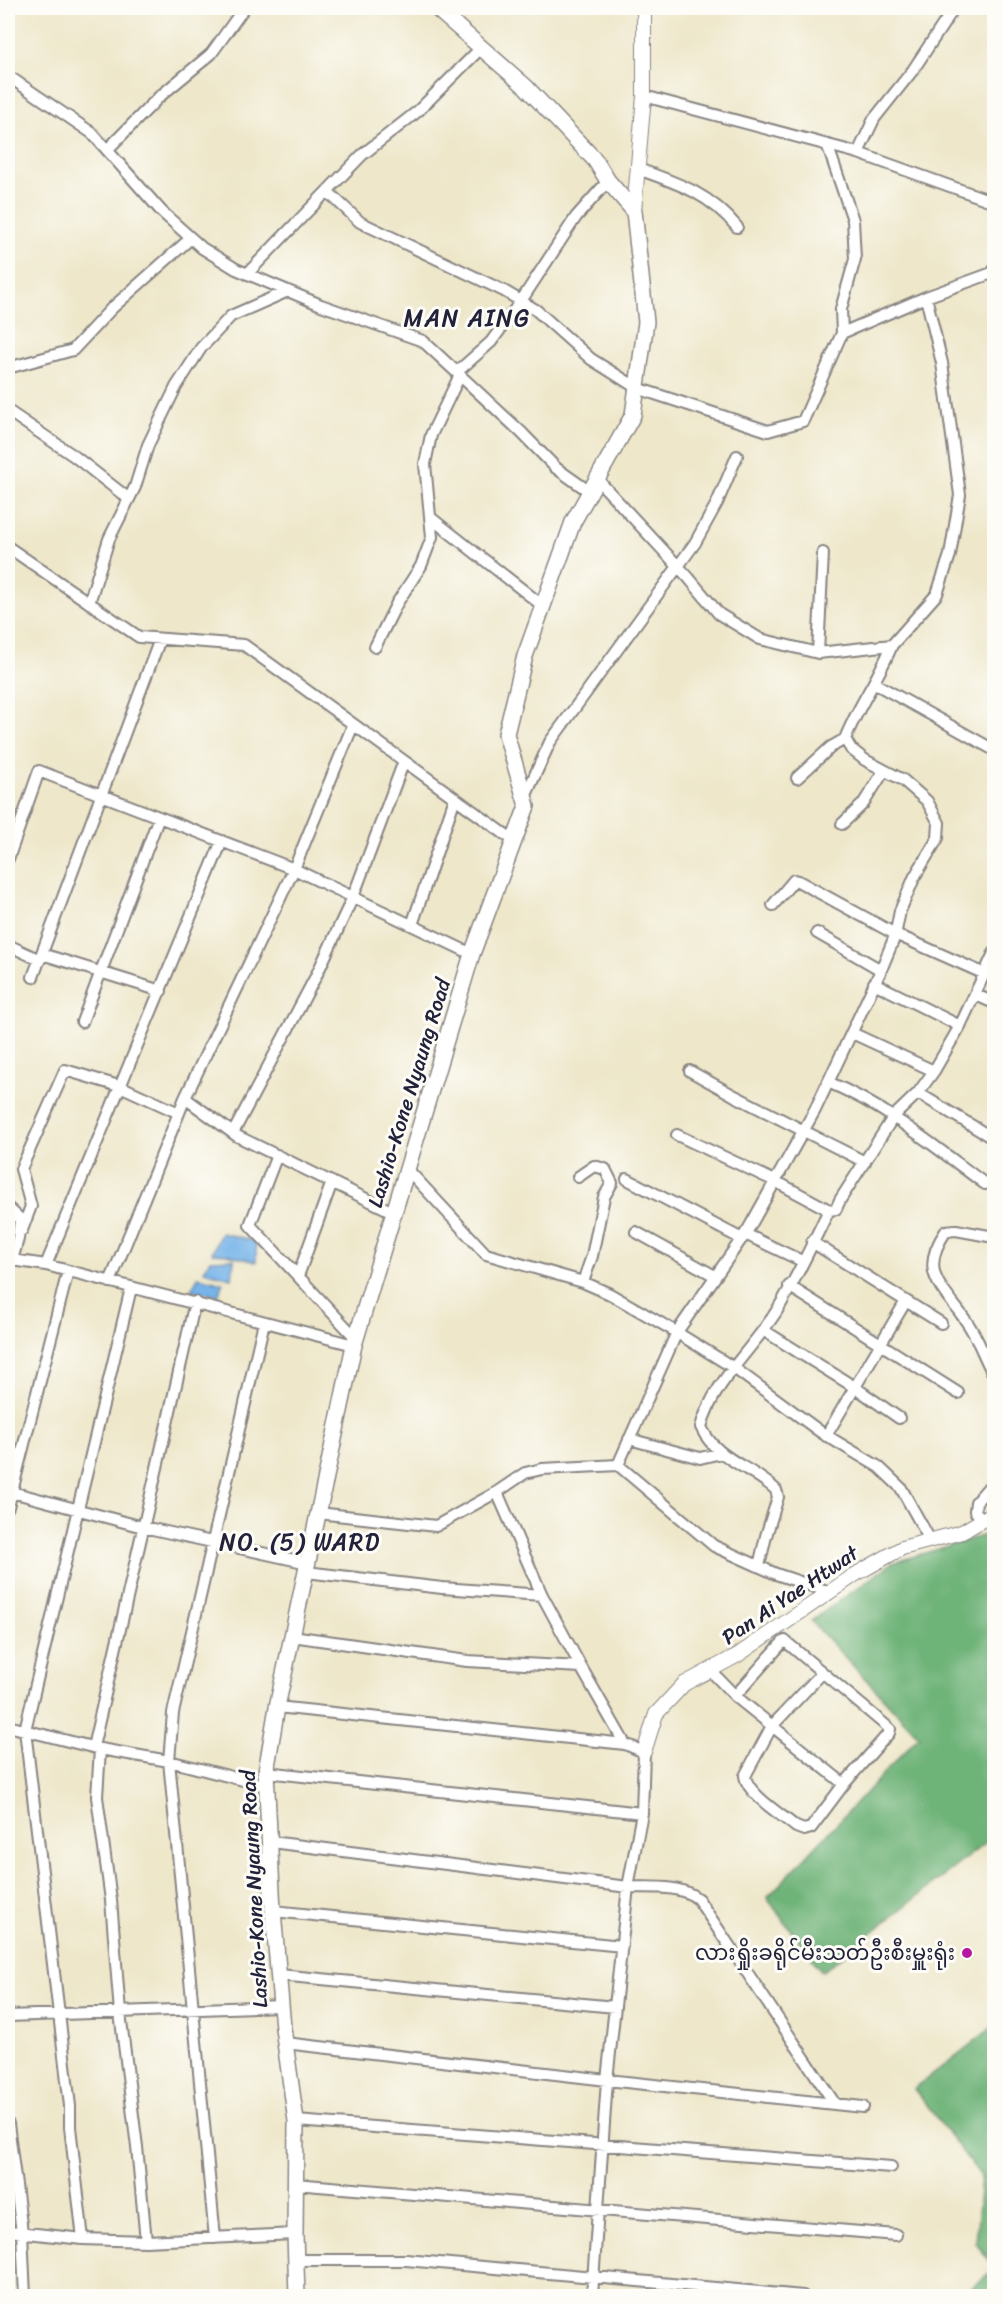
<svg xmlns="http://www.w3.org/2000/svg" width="1002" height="2304" font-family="Sriracha,'Noto Sans Myanmar',sans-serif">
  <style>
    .forest { fill: #6eb378; stroke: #486a5a; stroke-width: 1.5 }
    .water { fill: #76b4e9; stroke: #4c6b92; stroke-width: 1.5 }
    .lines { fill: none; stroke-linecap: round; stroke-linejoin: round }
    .minor-casing { stroke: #888482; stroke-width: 14 }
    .tertiary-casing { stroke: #888482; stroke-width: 16 }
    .secondary-casing { stroke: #888482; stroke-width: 18 }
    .minor { stroke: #fff; stroke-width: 10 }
    .tertiary { stroke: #fff; stroke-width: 14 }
    .secondary { stroke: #fff; stroke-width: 15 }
    .poi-dot { fill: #b5179e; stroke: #fdfcf7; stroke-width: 2 }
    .labels { text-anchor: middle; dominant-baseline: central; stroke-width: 6; stroke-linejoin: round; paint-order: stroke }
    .street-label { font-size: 21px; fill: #22223b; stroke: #fdfcf7 }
    .poi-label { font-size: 21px; fill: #22223b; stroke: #fdfcf7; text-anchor: end }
    .quarter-label { font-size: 24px; letter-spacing: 1.5px; fill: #22223b; stroke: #fdfcf7 }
  </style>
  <rect width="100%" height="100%" fill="#fdfcf7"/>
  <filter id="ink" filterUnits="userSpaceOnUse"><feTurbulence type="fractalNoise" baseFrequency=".0167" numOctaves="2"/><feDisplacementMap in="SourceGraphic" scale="12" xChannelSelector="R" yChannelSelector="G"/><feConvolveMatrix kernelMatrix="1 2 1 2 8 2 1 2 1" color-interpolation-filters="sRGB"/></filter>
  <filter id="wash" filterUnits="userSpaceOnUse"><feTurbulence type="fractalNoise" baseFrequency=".008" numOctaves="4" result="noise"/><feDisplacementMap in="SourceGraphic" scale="24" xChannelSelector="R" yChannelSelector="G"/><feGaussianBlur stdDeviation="1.35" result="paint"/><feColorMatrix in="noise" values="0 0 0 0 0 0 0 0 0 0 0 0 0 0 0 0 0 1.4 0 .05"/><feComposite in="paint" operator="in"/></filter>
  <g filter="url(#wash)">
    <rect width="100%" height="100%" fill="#eee7ca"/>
    <path class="forest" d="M994 1532V1836L822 1972 767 1898 919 1736 811 1621 892 1563Z
      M994 2026V2269L976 2242 981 2176 914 2089Z
      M994 2269V2296H972L969 2290Z"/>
    <path class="water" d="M221 1233 256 1241V1262L228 1254 212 1253Z
      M234 1259 232 1278 204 1271 210 1260Z
      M198 1277 223 1283 218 1296 191 1290Z"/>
  </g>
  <g filter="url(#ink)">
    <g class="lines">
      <defs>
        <path id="minor" d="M8 76 92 133 162 212 202 248 236 269 321 305 423 341 521 432 556 468 590 492
          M644 96 858 153 994 202
          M828 147 853 220 855 259 841 309 842 333
          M107 150 159 97 211 54 244 8
          M858 153 874 119 913 70 954 8
          M638 169C677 183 709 193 737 227
          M327 191 360 222 504 291 536 310 591 359 637 388 768 431 803 421 842 333 926 297 992 273 994 270
          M247 274 362 155 418 111 482 47
          M8 368 73 350 111 309 191 238
          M457 372 491 342 521 301 576 217 608 181
          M8 411 74 456 129 499
          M597 479 688 577 719 614 760 639 818 653 892 645 937 594 950 555 960 495 942 363 926 297
          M431 518 543 606
          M8 547 139 637 244 645 513 840
          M89 603 109 539 135 487 148 445 176 387 201 348 231 316 288 291
          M375 647 397 603 421 566 432 537 425 464 431 435 460 375
          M818 653 823 553
          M874 683 994 750
          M797 778 831 747 845 739
          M525 797 550 742 695 543 717 503 737 456
          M842 824 863 804 884 771
          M8 859 39 771 294 869 472 954
          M773 905 794 880 798 881 895 934 985 974
          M412 925 455 798
          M817 933 881 970
          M8 945 40 960
          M42 954 161 991
          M33 977 160 639
          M874 983 960 1026
          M976 995 994 1003
          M82 1022 159 817
          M852 1033 934 1071
          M690 1071 733 1095 865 1162
          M828 1082C887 1107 934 1146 985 1184
          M918 1093 994 1139
          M185 1098 237 1136 395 1213
          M233 1133 316 976 353 897 404 761
          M677 1135 775 1181 829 1210 836 1209 840 1200 894 1116 918 1093 934 1071 960 1026 994 953
          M277 1155 250 1225 356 1338
          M408 1170 486 1254 583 1282 610 1294 671 1329 734 1368 822 1433 879 1467 901 1488 930 1540
          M578 1177 594 1166 605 1169 612 1183 604 1197 592 1256 583 1282
          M627 1179 742 1239
          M8 1208 20 1219 18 1239 12 1260 46 1265 354 1345
          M22 1230 31 1206 21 1169 65 1070 122 1087 179 1113
          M636 1232 715 1276
          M745 1234 802 1261
          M994 1237 956 1230 946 1231C917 1273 943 1287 966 1321 978 1337 984 1358 994 1375
          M812 1242 941 1323
          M46 1265 222 841
          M298 1276 332 1182
          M110 1282 185 1098 294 869 353 725
          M789 1286 958 1393
          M763 1330 856 1388 899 1418
          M826 1436 906 1301
          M629 1439 700 1458 721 1453
          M618 1465 714 1546 776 1574 830 1592
          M8 1491 143 1527 308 1563
          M497 1492 525 1473 542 1469 618 1465 677 1332 749 1228 815 1110 881 970 895 936 900 911 915 876 938 838 939 823 927 801 903 780 865 760 851 749 845 739C858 706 879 678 892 645
          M8 1507 68 1271
          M318 1513 436 1526 497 1492 542 1595 581 1667 625 1744 644 1752 642 1813 628 1887 607 2080 592 2296
          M983 1520 975 1511 976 1502 994 1481
          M759 1566 766 1536 778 1497 776 1490C751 1466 716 1460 701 1427 713 1382 752 1350 776 1312 796 1280 812 1244 829 1210
          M306 1572 442 1588 542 1595
          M292 1636 467 1661 581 1667
          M711 1671 735 1696 844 1784
          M735 1696 782 1643 785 1641 890 1729 889 1733 844 1784 811 1828 804 1830 796 1827C782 1815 747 1794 745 1776L772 1726 822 1673
          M277 1707 625 1744
          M8 1726 100 1749 169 1761 267 1786
          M93 1747 195 1302
          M100 1749 97 1797 111 1900 120 2013 137 2147 146 2241
          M266 1772 642 1813
          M271 1842 628 1887C650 1888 680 1884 698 1899L835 2104
          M273 1911 622 1946
          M279 1975 615 2007
          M8 2016 281 2006
          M285 2043 607 2080 863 2107
          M296 2121 891 2167
          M8 2124 22 2232 25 2296
          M295 2184 896 2235
          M8 2231 83 2239 146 2241 295 2234
          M215 2238 169 1761 173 1713 264 1322
          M83 2239 70 2127V2106L25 1730 131 1288
          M295 2260H406L803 2296"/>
        <path id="tertiary" d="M634 211 644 96V8
          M644 1752 656 1714 684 1684 738 1655 856 1574 902 1548 962 1532 994 1513"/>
        <path id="secondary" d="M297 2296 295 2234 296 2121 283 2028 273 1911 266 1772 277 1707 354 1345 472 954 527 806 506 734 525 656 573 522 633 415 646 322 634 211 608 181 595 160 526 87 436 8"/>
      </defs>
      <use href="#minor" class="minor-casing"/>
      <use href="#tertiary" class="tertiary-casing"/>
      <use href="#secondary" class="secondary-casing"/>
      <use href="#minor" class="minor"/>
      <use href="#tertiary" class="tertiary"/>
      <use href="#secondary" class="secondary"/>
    </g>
  </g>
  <circle class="poi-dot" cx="967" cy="1953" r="6"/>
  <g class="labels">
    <g class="street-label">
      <text transform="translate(409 1093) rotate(-73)">Lashio-Kone Nyaung Road</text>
      <text transform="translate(790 1595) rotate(-34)">Pan Ai Yae Htwat</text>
      <text transform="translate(254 1889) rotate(-93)">Lashio-Kone Nyaung Road</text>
    </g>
    <g class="poi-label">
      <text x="955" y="1953">လားရှိုးခရိုင်မီးသတ်ဦးစီးမှူးရုံး</text>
    </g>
    <g class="quarter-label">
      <text x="467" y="318">MAN AING</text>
      <text x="300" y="1542">NO. (5) WARD</text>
    </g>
  </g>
  <rect width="1002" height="2304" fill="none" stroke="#fdfcf7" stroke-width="30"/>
</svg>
